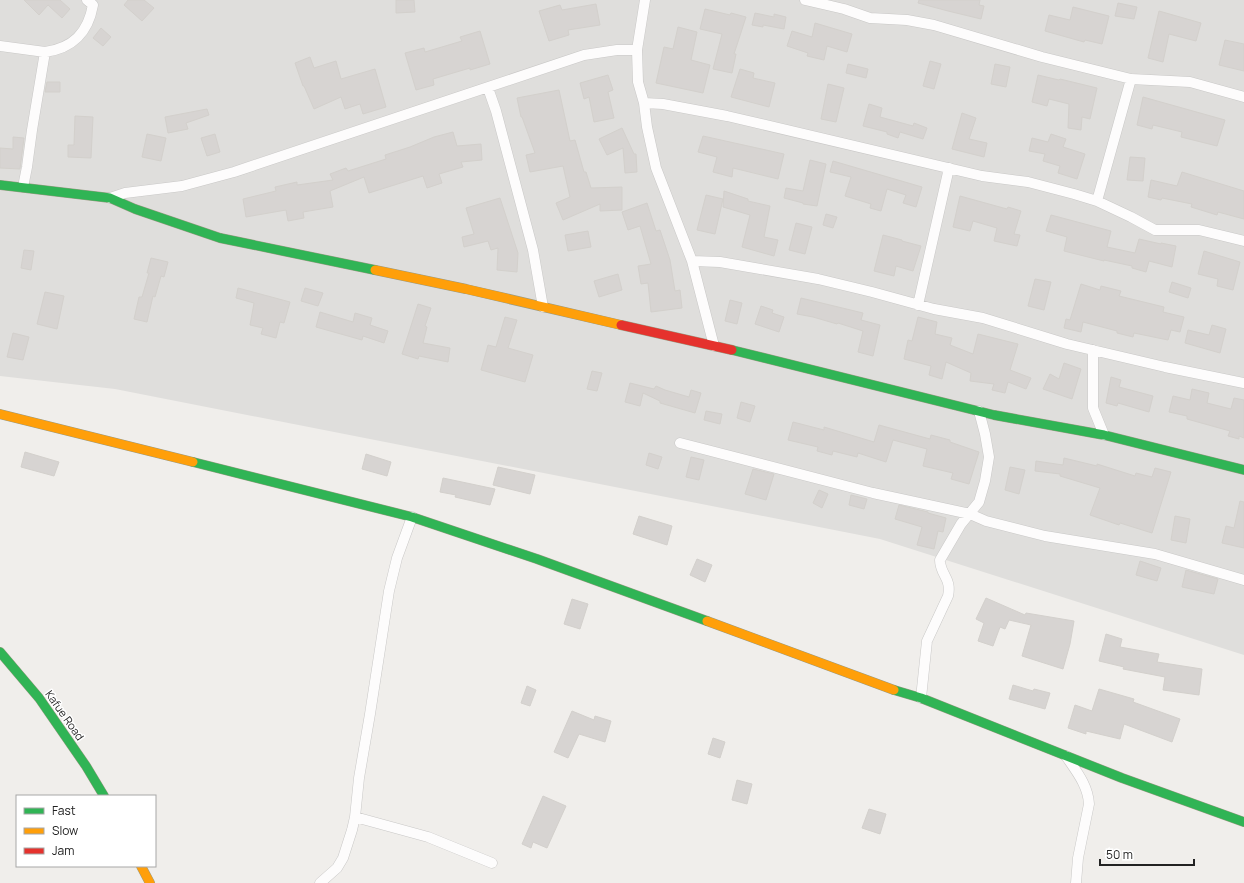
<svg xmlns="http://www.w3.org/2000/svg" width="1244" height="883" font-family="Manrope,sans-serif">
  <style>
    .residential { fill: #dfdedc }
    .building { fill: #d7d4d2; stroke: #d3d0cc }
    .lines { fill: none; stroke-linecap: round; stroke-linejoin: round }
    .street-casing { stroke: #c9c8c7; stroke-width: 11 }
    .fast-casing { stroke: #999a82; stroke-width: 10 }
    .slow-casing { stroke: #999a82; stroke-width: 10 }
    .jam-casing { stroke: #999a82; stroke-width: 10 }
    .street { stroke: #fdfcfc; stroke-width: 10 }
    .fast { stroke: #30b455; stroke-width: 9 }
    .slow { stroke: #ff9f0a; stroke-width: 9 }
    .jam { stroke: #e5322d; stroke-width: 9 }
    .labels { text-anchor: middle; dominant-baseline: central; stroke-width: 3; stroke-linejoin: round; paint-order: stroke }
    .street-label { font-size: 11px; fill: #222; stroke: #fff }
  </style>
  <rect width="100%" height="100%" fill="#f0eeeb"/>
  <path class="residential" d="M0 0H1244V655L880 539 115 389 0 376Z"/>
  <path class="building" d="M24 0H60L70 9 62 18 48 5 39 15Z
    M128 0H144L154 8 142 21 124 5Z
    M396 0H414L415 12 396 13Z
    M919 0H980L979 5 984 6 981 19 948 11 918 3Z
    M1118 3 1137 7 1134 19 1115 16Z
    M596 4 600 25 568 30 569 35 549 41 539 11 560 5 562 10Z
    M1073 7 1109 16 1102 44 1085 40 1084 42 1045 31 1049 15 1070 20Z
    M705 9 730 15 731 13 746 17 734 54H736L732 73 713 69 722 34 700 29Z
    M1159 11 1201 23 1196 41 1169 34 1163 62 1148 58Z
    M755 13 774 17V14L786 17 784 29 763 25V27L752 25Z
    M815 23 852 34 847 52 827 46 824 60 807 56 808 53 787 46 792 31 812 37Z
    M678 27 697 32 691 60 710 65 703 93 656 83 664 47 673 49Z
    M101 28 111 37 103 46 93 38Z
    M480 31 490 64 470 70V68L433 79 434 85 416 90 405 53 424 48 425 52 462 41 460 37Z
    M1225 40 1244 44V71L1219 65Z
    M310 57 314 68 336 61 341 79 375 69 386 107 363 114 360 104 345 109 341 97 314 109 304 86H303L295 63Z
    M930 61 941 64 934 89 923 86Z
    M848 64 868 69 866 78 846 73Z
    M995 64 1010 67 1006 87 991 84Z
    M740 69 754 73 753 78 775 83 769 107 731 97Z
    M608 75 613 90 608 92 614 118 594 122 589 97 584 99 580 83Z
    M1038 75 1059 80 1060 79 1097 88 1090 119 1082 117 1081 130 1068 128 1069 104 1049 99 1047 106 1032 102Z
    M47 82H60V92H45Z
    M828 84 844 88 836 122 821 119Z
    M559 90 570 141 575 140 584 172H586L591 188 622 187V210L600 211V204L563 220 556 203 570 197 563 166 530 172 526 155 535 153 522 117H521L517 98Z
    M1143 97 1225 120 1217 146 1181 137 1182 132 1153 125 1152 129 1137 125Z
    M869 104 882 108 880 117 913 126 914 123 927 128 923 139 900 132 898 138 887 134V132L863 126Z
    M207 109 209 115 186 123 188 129 168 133 165 117Z
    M962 113 976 118 969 139 987 143 984 157 952 149Z
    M75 116 93 117 91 158 68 157V145H74Z
    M622 128 634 154H636L637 172 625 173 623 148 607 155 599 139Z
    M453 132 457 146 481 144 482 160 461 162 463 167 439 174 442 183 427 188 423 176 369 193 364 177 330 191 333 207 303 212 304 218 288 221 286 210 246 217 243 199 276 191 275 187 297 182V185L333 180 330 174 346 168 348 171 386 159 385 155 410 147 434 137Z
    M147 134 166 138 161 161 142 157Z
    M215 134 220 152 207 156 201 138Z
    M1051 134 1066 139 1063 147 1085 154 1077 179 1058 173 1060 166 1043 161 1045 154 1029 151 1032 138 1048 142Z
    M703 136 784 154 778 179 733 168 732 177 713 172 717 157 698 152Z
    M13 137 24 138 20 169 0 168V148L13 149Z
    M1130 157 1145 158 1143 181 1127 180Z
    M810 160 826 164 817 206 803 204V203L784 198 786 188 803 191Z
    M833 161 922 187 916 207 903 203 906 195 887 189 881 211 870 208 871 204 845 196 851 177 830 172Z
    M1182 172 1244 191V219L1218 212 1217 215 1191 207 1192 204 1162 198 1161 200 1148 197 1151 180 1177 186Z
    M724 191 748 199V201L770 206 764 237 778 240 774 256 742 247 750 215 723 207Z
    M706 195 723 199 715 234 697 230Z
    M960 196 1007 209 1008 207 1021 211 1014 234 1020 235 1017 246 994 241 997 228 973 221 970 231 953 227Z
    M500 198 518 253 517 272 497 270 498 248 491 250 488 241 464 247 462 237 474 234 466 208Z
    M647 203 656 231 660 230 670 260 675 291 680 290 682 308 651 312 648 283 641 284 638 266 651 264 640 226 628 230 622 212Z
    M826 214 837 217 833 228 823 225Z
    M1051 215 1111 231 1107 247 1135 253 1139 239 1161 244V243L1176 246 1172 267 1149 261 1146 272 1132 268V266L1104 260V261L1064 251 1067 237 1046 231Z
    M796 223 812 227 805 254 789 250Z
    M588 231 591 247 568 251 565 235Z
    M883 235 902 240V241L921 246 913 271 896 266 894 276 874 271Z
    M24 250 34 251 31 270 21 268Z
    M1204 251 1240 262 1233 290 1217 286 1218 279 1198 274Z
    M151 258 168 262 164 277 161 276 155 297 153 296 147 322 134 319 139 297H142L149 273H147Z
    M618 274 622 290 599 297 594 281Z
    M1035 279 1051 282 1044 310 1028 306Z
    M1172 282 1191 288 1188 298 1169 292Z
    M1081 284 1100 290 1101 286 1121 291 1119 296 1164 307 1163 312 1184 317 1180 332 1171 330 1168 340 1134 333 1133 337 1117 333V331L1083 322 1081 332 1064 328 1066 319 1070 320Z
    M238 288 290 302 284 323 280 322 276 338 261 334 263 328 250 325 254 303 236 298Z
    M305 288 323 293 318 306 301 301Z
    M45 292 64 296 57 329 37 324Z
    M801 298 863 313 861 320 880 325 873 356 858 352 863 331 838 323 837 324 813 317 797 314Z
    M730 300 742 303 737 324 725 321Z
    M418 304 431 308 425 326 427 327 423 343 450 348 448 362 419 356 418 359 402 354Z
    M761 306 773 310 772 313 784 317 779 332 755 324Z
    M320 312 353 322 355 313 372 318 370 325 388 331 384 343 363 336 362 340 316 327Z
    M505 317 517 320 508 348 533 355 525 382 481 370 488 345 496 347Z
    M918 317 937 322 935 334 952 338 950 345 973 354 978 334 1018 344 1010 370 1031 378 1026 389 1008 382 1005 393 992 390 994 384 970 381 971 373 946 362 942 379 929 375 931 366 904 359 908 340 912 341Z
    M1212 325 1226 329 1220 353 1185 343 1188 330 1209 335Z
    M13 333 29 337 23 360 7 357Z
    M1064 363 1081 369 1072 399 1043 389 1050 374 1059 379Z
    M592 371 602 373 597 391 587 389Z
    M1111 377 1121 380 1119 387 1153 396 1149 412 1118 403 1117 406 1106 403Z
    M630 383 654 389 656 386 665 390 689 397 691 390 701 393 695 413 660 403V401L643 393 640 406 625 402Z
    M1192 389 1209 393 1207 403 1231 409 1234 398 1244 400V438L1239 436V439L1228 436 1230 431 1187 419V416L1169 412 1173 396 1190 400Z
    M741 402 755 406 750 422 737 418Z
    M706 411 722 414 720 424 704 420Z
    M793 422 824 430V427L874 442 879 425 930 439 931 435 950 440V442L979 452 969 484 951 479 953 473 923 466 927 449 893 440 886 462 858 453 857 457 833 451 832 455 817 451 818 447 788 440Z
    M25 452 59 462 54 476 21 467Z
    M649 453 662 457 658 469 646 465Z
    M366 454 391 462 387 476 362 469Z
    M691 457 704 460 699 480 686 477Z
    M1064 458 1097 466V464L1135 476 1136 473 1152 477 1155 468 1171 472 1152 533 1120 523 1119 525 1090 515 1100 488 1060 476V474L1035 471 1036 461 1063 465Z
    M498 467 535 475 530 494 493 485Z
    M1010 467 1025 470 1019 494 1005 490Z
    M753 469 774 474 766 500 745 494Z
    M443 478 495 489 490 505 455 497 456 495 440 492Z
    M819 490 828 494 822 508 813 503Z
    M851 495 867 499 864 509 849 505Z
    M1240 501 1244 502V548L1222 543 1226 526 1234 528Z
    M899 505 928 512V513L946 518 943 532 938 531 934 549 917 545 922 527 895 519Z
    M639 516 672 526 667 545 633 534Z
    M1175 516 1190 519 1186 543 1171 540Z
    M697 559 712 565 705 582 690 575Z
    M1140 561 1161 568 1157 581 1136 575Z
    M1186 570 1218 579 1214 594 1182 587Z
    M986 598 1025 615 1026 613 1074 621 1070 644 1063 669 1022 656 1031 625 1009 620 1005 629 1000 627 993 646 978 641 984 623 976 619Z
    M572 599 588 604 580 629 564 624Z
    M1106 634 1122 639 1120 647 1159 654 1157 662 1202 669 1199 695 1163 690 1165 677 1123 669 1124 667 1099 661Z
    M1013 685 1033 691 1034 689 1050 693 1045 709 1009 699Z
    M527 686 536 690 530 706 521 703Z
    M1099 689 1134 699 1133 702 1180 719 1172 742 1124 724 1120 739 1086 731V734L1068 728 1075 705 1092 711Z
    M572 711 594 720 595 716 611 721 605 742 579 734 568 758 554 752Z
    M713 738 725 742 720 758 708 754Z
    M737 780 752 784 747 804 732 800Z
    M543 796 566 806 547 848 533 842 531 848 522 844Z
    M869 809 886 814 880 834 862 828Z"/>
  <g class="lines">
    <defs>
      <path id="street" d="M805 0 844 9 870 18 907 20 934 25 1042 57 1131 79 1190 82 1244 97
        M0 46 45 52
        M637 50 638 82 644 103 647 127 656 168 692 261 714 346
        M488 88 496 111 533 250 543 307
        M644 103 663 104 727 116 982 176 1028 182 1074 194 1097 201 1131 217 1155 230H1199L1244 241
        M23 187 27 167 32 130 45 52C73 48 88 33 93 5L87 0
        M110 198 125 193 182 186 234 172 584 55 617 50H637L645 0
        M1097 201 1131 79
        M692 261 720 262 743 266 818 279 872 292 934 309 983 318 1067 344 1165 367 1244 383
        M918 305 949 168
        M1093 350V408L1104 435
        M680 443 873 493 970 514 986 521 1045 536 1155 554 1244 580
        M921 698 927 641 948 596C952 578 940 575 940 560L961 524 979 502 985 481 989 457 985 434 979 411
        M1066 756C1076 771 1088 785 1089 804L1078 858 1076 883
        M355 817 428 837 492 863
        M320 883 337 868 343 858 352 830 355 817 359 778 370 714 389 591 397 558 412 517"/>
      <path id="fast" d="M0 185 110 198 135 209 220 238 375 270
        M732 350 994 415 1104 435 1244 470
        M193 462 412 517 537 559 707 621
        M0 652 39 698 86 766 104 796
        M894 690 921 698 1122 778 1244 822"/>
      <path id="slow" d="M375 270 466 289 621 325
        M0 414 193 462
        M707 621 894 690
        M141 866 150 883"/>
      <path id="jam" d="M621 325 732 350"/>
    </defs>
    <use href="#street" class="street-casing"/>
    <use href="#fast" class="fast-casing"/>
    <use href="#slow" class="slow-casing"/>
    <use href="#jam" class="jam-casing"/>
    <use href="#street" class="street"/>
    <use href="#fast" class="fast"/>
    <use href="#slow" class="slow"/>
    <use href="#jam" class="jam"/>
  </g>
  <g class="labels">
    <g class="street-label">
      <text transform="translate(65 715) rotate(55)">Kafue Road</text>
    </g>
  </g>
  <rect x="16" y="795" width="140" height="72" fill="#ffffff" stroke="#a7a7a7"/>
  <rect x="24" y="808" width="20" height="6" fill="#30b455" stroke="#a7a7a7"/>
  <text x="52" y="815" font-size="12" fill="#222222">Fast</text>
  <rect x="24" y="828" width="20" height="6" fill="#ff9f0a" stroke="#a7a7a7"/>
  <text x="52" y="835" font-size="12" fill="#222222">Slow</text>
  <rect x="24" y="848" width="20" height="6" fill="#e5322d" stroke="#a7a7a7"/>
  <text x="52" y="855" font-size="12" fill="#222222">Jam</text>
  <path d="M1100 859v6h94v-6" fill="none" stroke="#222222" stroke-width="2"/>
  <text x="1106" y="859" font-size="12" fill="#222222" stroke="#ffffff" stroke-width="3" paint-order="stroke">50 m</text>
</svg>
